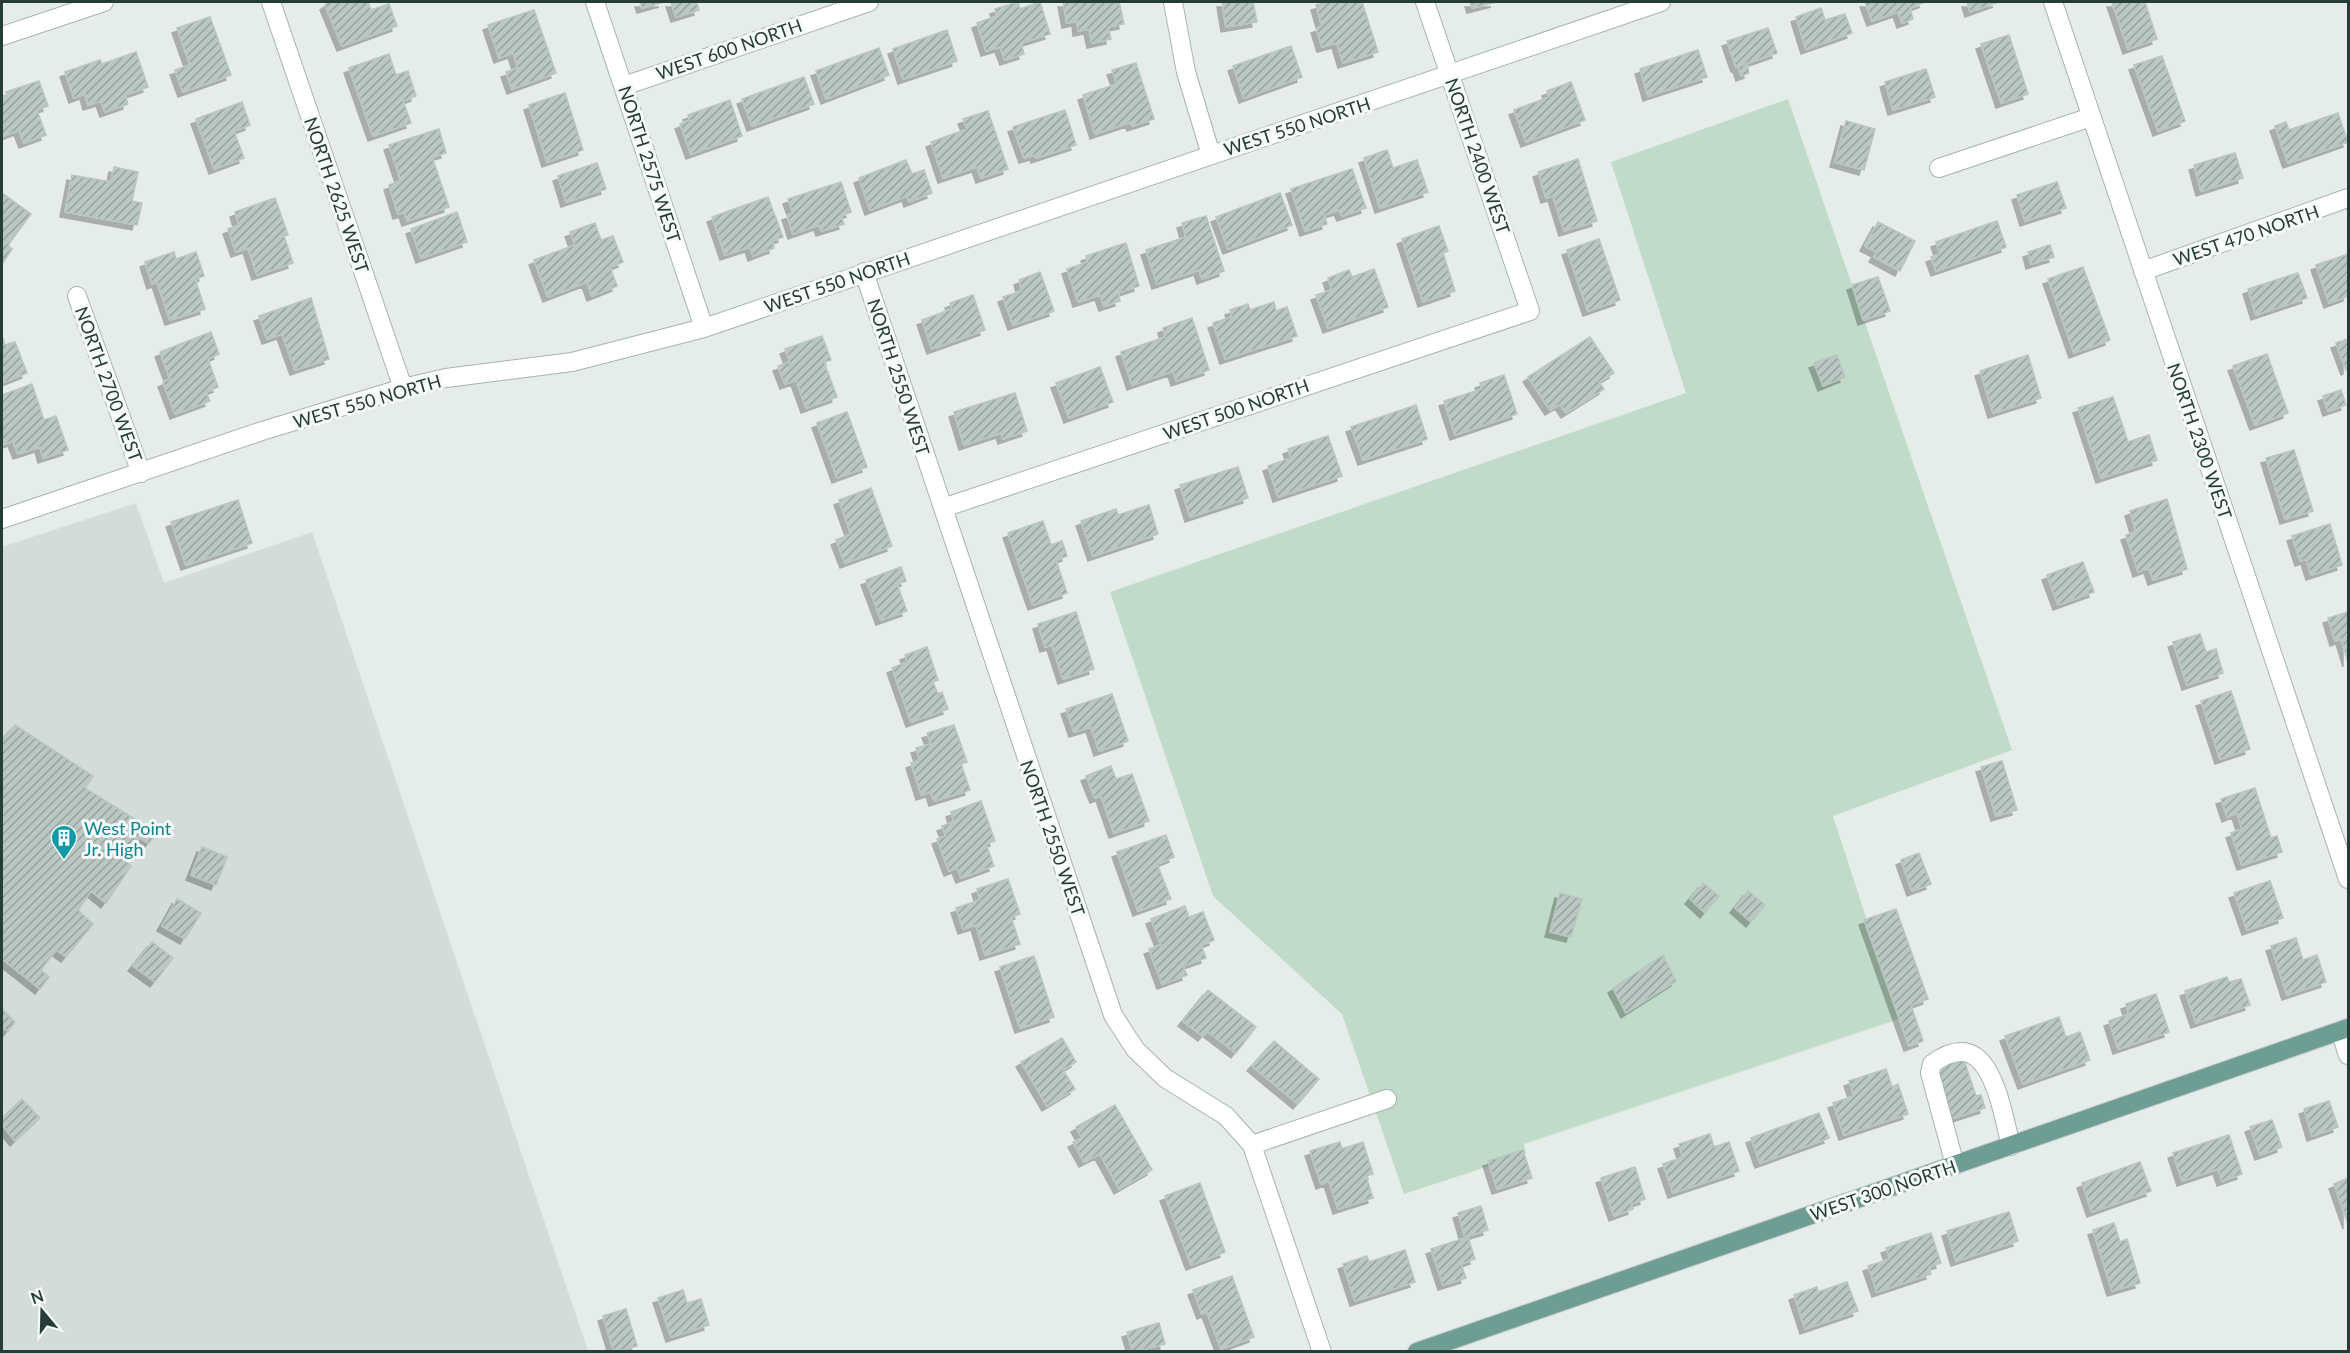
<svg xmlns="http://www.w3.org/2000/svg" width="2350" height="1353" font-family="Lato,sans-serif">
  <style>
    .built { fill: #d3dcd8 }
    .park { fill: #c0dbc9 }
    .building { fill: url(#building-hatch); stroke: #b8c5c1; stroke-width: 1.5; filter: url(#shadow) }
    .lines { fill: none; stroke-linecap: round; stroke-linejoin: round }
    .minor-casing { stroke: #a8b4b0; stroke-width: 20 }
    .major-casing { stroke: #c2c8c7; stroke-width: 20 }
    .minor { stroke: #fff; stroke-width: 18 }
    .major { stroke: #6e9d94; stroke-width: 18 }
    .labels { text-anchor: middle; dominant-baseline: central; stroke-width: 6; stroke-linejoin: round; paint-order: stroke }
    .street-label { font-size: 18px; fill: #263c38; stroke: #f5f9f7 }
    .culture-label { font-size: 18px; fill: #0d838f; stroke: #f5f9f7; text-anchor: start }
  </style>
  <defs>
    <pattern id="building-hatch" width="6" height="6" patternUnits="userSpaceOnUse" patternTransform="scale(1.5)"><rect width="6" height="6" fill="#bac7c3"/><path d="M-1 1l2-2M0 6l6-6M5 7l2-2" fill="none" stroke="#97a39f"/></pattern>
    <filter id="shadow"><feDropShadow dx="-5" dy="5" stdDeviation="0" flood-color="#0004"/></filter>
  </defs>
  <rect width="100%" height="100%" fill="#e5ece9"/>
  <path class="built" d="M136 503 164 583 312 532 588 1351H2V547Z"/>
  <path class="park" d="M1788 99 2012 750 1833 816 1899 1019 1524 1144 1526 1154 1404 1194 1342 1014 1213 896 1110 592 1686 393 1611 162Z"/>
  <path class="building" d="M329 2H368L371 10 389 4 397 26 342 46 325 5Z
    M640 2H664L642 8Z
    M671 2H696L699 10 676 17Z
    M1018 2 1020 9 1040 2 1050 34 1021 43 1024 54 1005 60 1000 47 986 51 977 23 997 16 995 9Z
    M1063 2H1119L1124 24 1108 27 1111 39 1092 43 1089 29 1078 31 1077 21 1067 23Z
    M1222 2H1253L1257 22 1226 27Z
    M1328 2H1362L1378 52 1343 63 1337 43 1322 47 1316 28 1322 26 1316 5Z
    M1470 2H1496L1472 8Z
    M1865 2H1925L1910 8 1913 19 1902 23 1898 12 1872 21Z
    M1967 2H1998L1970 12Z
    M2112 2H2145L2157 39 2128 49Z
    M1821 8 1825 20 1845 14 1852 33 1806 49 1796 17Z
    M534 10 556 73 512 89 506 72 518 68 513 53 499 58 488 25Z
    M210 17 231 75 183 92 175 70 190 65 177 28Z
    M1768 28 1777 53 1736 67 1727 41Z
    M947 30 957 61 903 79 893 49Z
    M2009 35 2028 94 2001 103 1981 44Z
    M1291 46 1302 77 1244 98 1233 66Z
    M879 48 889 75 826 99 816 71Z
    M1698 50 1707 77 1648 96 1640 69Z
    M136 52 148 87 125 95 128 104 105 112 101 101 88 105 85 94 74 98 65 72 100 60 102 64Z
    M389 54 396 75 408 71 416 96 403 101 411 123 373 136 349 68Z
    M2162 56 2185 121 2158 131 2134 65Z
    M1136 63 1154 119 1132 126 1131 122 1095 134 1083 95 1117 84 1112 70Z
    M1747 64 1749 73 1741 76 1738 67Z
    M1926 69 1935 97 1893 110 1885 82Z
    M804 77 814 104 752 126 742 99Z
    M39 81 48 106 37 110 46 135 24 143 19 130 2 137V98L7 96 6 92Z
    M1571 82 1585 120 1526 142 1514 110 1549 97 1547 91Z
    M565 93 583 150 547 162 529 105Z
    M730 100 742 136 691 154 680 124 690 120 688 115Z
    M242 102 250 125 234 131 244 158 214 169 196 119Z
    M1065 110 1076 145 1036 158 1035 155 1024 158 1013 127Z
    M988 111 1008 169 981 178 977 167 943 178 931 142 967 129 963 119Z
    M2338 113 2348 142 2288 163 2275 126 2286 122 2289 130Z
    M1846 121 1875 129 1864 170 1835 162Z
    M439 129 446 153 432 157 449 207 407 221 404 212 398 214 389 185 401 181 389 145Z
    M1387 150 1393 168 1417 160 1428 192 1380 208 1364 158Z
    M2235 153 2243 178 2201 191 2194 165Z
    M1578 159 1597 221 1564 231 1553 196 1546 198 1538 172Z
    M906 160 912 174 924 170 932 193 909 202 907 196 870 210 859 178Z
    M597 163 606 189 566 202 558 176Z
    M114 167 138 172 132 201 142 203 137 225 65 212 72 175 111 182Z
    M1352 169 1366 208 1342 216 1339 210 1324 215 1327 224 1305 231 1291 189Z
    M841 182 851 212 841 216 844 224 821 231 819 225 793 234 787 215 793 213 788 199Z
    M2057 182 2066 208 2025 221 2017 195Z
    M2 193 31 214 8 245 12 249 2 264Z
    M1280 193 1292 225 1228 249 1216 217Z
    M768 197 783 237 772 241 774 248 753 256 750 247 725 255 712 217Z
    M275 198 288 235 284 236 293 263 257 275 248 248 236 252 228 229 239 225 235 212Z
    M457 212 467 242 421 258 411 229Z
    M1206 216 1224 271 1202 279 1199 270 1157 284 1146 250 1186 237 1182 223Z
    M1997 221 2006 247 1936 271 1931 257 1940 254 1936 242Z
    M1878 222 1915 241 1900 271 1874 257 1877 252 1865 246Z
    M595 223 601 240 613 236 623 262 610 267 617 286 592 296 587 282 548 297 534 260 575 245 570 232Z
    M1439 226 1448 251 1443 253 1455 291 1423 302 1402 239Z
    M1599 239 1620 300 1588 311 1567 250Z
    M1126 243 1139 286 1118 293 1120 301 1104 306 1100 295 1078 302 1067 269 1088 262 1086 256Z
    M2050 245 2054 257 2031 264 2028 252Z
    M174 252 176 259 196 252 204 276 195 279 205 309 170 320 157 282 152 284 145 262Z
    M2348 254V296L2329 303 2316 265Z
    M2083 267 2110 340 2074 353 2048 279Z
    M1374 269 1388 307 1328 328 1316 295 1332 290 1328 278 1349 270 1352 277Z
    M1040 272 1054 311 1013 325 1003 297 1022 291 1019 280Z
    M2298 273 2307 298 2256 315 2248 289Z
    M1878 277 1890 311 1863 320 1852 285Z
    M973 295 985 330 932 349 922 320 952 309 950 303Z
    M311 298 329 359 295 370 282 334 267 339 259 316Z
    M1274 302 1276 311 1287 307 1297 336 1225 359 1213 323 1232 317 1230 310 1248 304 1250 310Z
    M1192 318 1209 370 1176 381 1173 371 1132 385 1121 352 1165 337 1163 328Z
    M211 332 219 354 208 359 218 387 206 392 210 401 175 414 163 382 170 379 160 352Z
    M2 336 5 345 15 342 27 373 2 383Z
    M822 336 831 360 824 362 837 397 806 408 796 380 785 384 778 366 790 362 785 349Z
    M1590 337 1614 373 1599 382 1604 389 1566 413 1560 404 1550 410 1528 377Z
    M2348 339V369L2346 370 2336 343Z
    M2267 354 2288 413 2255 425 2233 366Z
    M1837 355 1845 377 1823 386 1814 363Z
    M2028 355 2041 398 1993 413 1980 371Z
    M1100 367 1113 402 1069 418 1056 383Z
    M1504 375 1517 414 1455 435 1444 401 1482 389 1480 383Z
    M32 384 44 420 56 416 68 450 43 458 40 447 18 454 13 441 2 445V395Z
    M2341 390 2346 405 2328 411 2323 396Z
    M1015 393 1027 431 1003 439 1001 433 964 445 954 412Z
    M2113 397 2128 442 2149 435 2157 460 2101 478 2078 408Z
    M1416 405 1427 439 1363 460 1351 427Z
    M847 412 867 467 837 478 817 423Z
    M1328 436 1342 476 1278 497 1268 466 1291 458 1288 449Z
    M2294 450 2313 511 2285 519 2266 458Z
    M1238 467 1248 498 1190 517 1180 485Z
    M871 488 892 546 845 563 836 540 851 534 839 500Z
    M2167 499 2187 569 2153 580 2149 568 2138 572 2126 535 2136 532 2130 511Z
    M238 500 252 543 186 565 171 522Z
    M1149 505 1158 534 1093 556 1081 521 1116 509 1118 515Z
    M1043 521 1051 545 1062 541 1067 556 1056 560 1067 593 1033 605 1008 533Z
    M2330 524 2342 565 2311 575 2306 559 2300 561 2292 536Z
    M2083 562 2094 592 2058 605 2047 575Z
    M901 567 906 581 897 584 907 611 881 620 866 580Z
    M1076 612 1094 669 1063 679 1052 645 1045 647 1038 624Z
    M2348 612V662L2341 639 2335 641 2328 618Z
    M2200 634 2206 652 2216 649 2223 673 2187 685 2173 642Z
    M927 647 938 680 933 682 938 694 942 692 948 709 911 722 892 668 907 662 905 655Z
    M2231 691 2250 749 2220 759 2201 701Z
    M1112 694 1128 741 1099 751 1091 727 1074 732 1066 709Z
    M15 725 93 776 85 788 157 833 149 843 139 838 120 857 131 866 106 903 91 891 78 910 93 924 66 957 56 950 41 970 49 977 40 989 2 959V740Z
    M954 725 967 762 961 764 970 790 934 801 931 792 921 795 911 763 920 760 916 748 931 744 927 733Z
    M2002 761 2017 810 1996 816 1981 767Z
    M1111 766 1116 779 1132 774 1149 821 1114 833 1101 796 1095 798 1086 776Z
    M2255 788 2271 838 2277 836 2282 852 2242 865 2231 833 2242 829 2237 813 2227 817 2221 799Z
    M981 801 995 841 986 844 994 866 961 878 957 868 949 871 937 839 946 836 942 826 954 822 951 812Z
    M1166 835 1174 857 1157 864 1171 899 1138 911 1117 852Z
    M202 847 227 857 216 885 191 875Z
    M1919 853 1931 884 1912 891 1901 860Z
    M1008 879 1020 914 1011 917 1020 944 985 955 976 925 963 929 956 908 980 900 977 889Z
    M2270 881 2283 918 2247 930 2234 893Z
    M1703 883 1719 896 1705 913 1690 899Z
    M1748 891 1765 905 1751 922 1735 908Z
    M1560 893 1582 899 1571 937 1550 932Z
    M177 899 201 913 185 939 162 926Z
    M1185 906 1189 917 1203 912 1214 940 1201 945 1206 958 1183 966 1187 975 1162 984 1149 949 1161 945 1151 919Z
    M1896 909 1928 999 1911 1005 1923 1041 1909 1046 1864 920Z
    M2296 938 2303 960 2317 955 2326 982 2287 995 2271 946Z
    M152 942 173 958 155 982 133 966Z
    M1663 955 1676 981 1626 1013 1613 988Z
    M1034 956 1054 1017 1020 1028 1000 967Z
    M2227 977 2229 982 2241 979 2250 1005 2196 1023 2185 991Z
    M1208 990 1256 1027 1236 1053 1207 1031 1203 1036 1183 1021Z
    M2156 994 2169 1032 2118 1049 2109 1021 2129 1014 2126 1004Z
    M2 1009 15 1022 8 1031 2 1028Z
    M2059 1017 2066 1037 2080 1032 2090 1060 2023 1084 2005 1036Z
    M1062 1038 1076 1062 1063 1070 1075 1089 1047 1106 1021 1062Z
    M1274 1041 1319 1079 1298 1104 1252 1066Z
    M1963 1057 1976 1096 1981 1095 1985 1108 1951 1119 1935 1066Z
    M1886 1069 1892 1087 1898 1084 1908 1114 1844 1135 1833 1103 1854 1096 1849 1081Z
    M22 1099 40 1118 15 1141 2 1125V1118Z
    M2329 1101 2338 1127 2312 1136 2304 1109Z
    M1115 1105 1152 1170 1119 1189 1100 1154 1084 1162 1073 1142 1082 1138 1076 1127Z
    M1819 1113 1829 1138 1760 1163 1751 1138Z
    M2272 1120 2282 1147 2260 1155 2250 1127Z
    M1710 1134 1714 1147 1729 1142 1739 1171 1673 1193 1663 1164 1683 1157 1679 1144Z
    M2229 1135 2242 1174 2222 1181 2218 1169 2182 1181 2173 1153Z
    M1340 1142 1342 1149 1363 1142 1373 1174 1366 1176 1373 1198 1338 1209 1329 1181 1321 1184 1310 1151Z
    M1523 1150 1532 1178 1497 1189 1488 1161Z
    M2140 1162 2151 1191 2092 1212 2082 1183Z
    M1635 1167 1645 1199 1631 1204 1633 1209 1614 1216 1601 1178Z
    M2348 1178V1224L2334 1184Z
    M1200 1183 1225 1252 1191 1265 1165 1196Z
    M1481 1206 1488 1230 1465 1237 1458 1213Z
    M2009 1212 2018 1241 1956 1261 1947 1231Z
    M2114 1223 2120 1242 2127 1239 2140 1283 2112 1291 2093 1230Z
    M1931 1233 1941 1263 1929 1267 1931 1274 1877 1292 1868 1266 1890 1259 1886 1248Z
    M1468 1237 1475 1259 1461 1264 1466 1278 1443 1285 1431 1249Z
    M1405 1250 1415 1282 1355 1301 1343 1264 1367 1256 1369 1262Z
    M1232 1276 1254 1337 1221 1349 1207 1312 1202 1314 1193 1290Z
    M1847 1282 1858 1311 1805 1329 1794 1295 1817 1287 1818 1292Z
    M683 1290 687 1303 701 1299 709 1325 671 1337 658 1298Z
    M626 1309 637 1346 614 1352 603 1316Z
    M1159 1323 1165 1344 1133 1352 1127 1332Z"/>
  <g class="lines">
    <defs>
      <path id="minor" d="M271 2 403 388
        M595 2 704 328
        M1173 2 1186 72 1211 155
        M2053 2 2348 879
        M2 36 104 2
        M624 86 869 2
        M1939 168 2091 117
        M2143 271 2348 198
        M864 272 1113 1015 1135 1049 1165 1078 1226 1116 1252 1145 1322 1352
        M77 296 141 473
        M943 508 1530 311 1425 2
        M2 519 262 431 403 388 446 378 572 362 704 328 1661 2
        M2340 1031 2348 1055
        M1252 1145 1387 1099
        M1955 1165 1930 1073 1932 1064C1990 1020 2001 1108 2011 1146"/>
      <path id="major" d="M1417 1352 2348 1028"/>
    </defs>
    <use href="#minor" class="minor-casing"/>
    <use href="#major" class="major-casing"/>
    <use href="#minor" class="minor"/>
    <use href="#major" class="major"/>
  </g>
  <defs>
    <symbol id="building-pin" viewBox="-11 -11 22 30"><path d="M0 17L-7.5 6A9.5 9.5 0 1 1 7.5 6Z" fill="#0f9aa8" stroke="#f5f9f7"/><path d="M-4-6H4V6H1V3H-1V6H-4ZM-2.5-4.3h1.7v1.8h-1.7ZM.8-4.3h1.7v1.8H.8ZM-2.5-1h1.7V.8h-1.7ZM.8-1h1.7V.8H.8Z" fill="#fff"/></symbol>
  </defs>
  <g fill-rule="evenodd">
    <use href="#building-pin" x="49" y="823" width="30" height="40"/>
  </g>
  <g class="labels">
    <g class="street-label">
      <text transform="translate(729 49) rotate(-19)">WEST 600 NORTH</text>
      <text transform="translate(1297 126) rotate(-18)">WEST 550 NORTH</text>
      <text transform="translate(1478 156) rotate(71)">NORTH 2400 WEST</text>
      <text transform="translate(650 164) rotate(72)">NORTH 2575 WEST</text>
      <text transform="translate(337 195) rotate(71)">NORTH 2625 WEST</text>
      <text transform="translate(2246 235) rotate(-19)">WEST 470 NORTH</text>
      <text transform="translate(837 282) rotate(-19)">WEST 550 NORTH</text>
      <text transform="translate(899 377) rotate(72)">NORTH 2550 WEST</text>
      <text transform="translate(109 384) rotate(70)">NORTH 2700 WEST</text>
      <text transform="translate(367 401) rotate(-16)">WEST 550 NORTH</text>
      <text transform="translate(1236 409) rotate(-19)">WEST 500 NORTH</text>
      <text transform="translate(2200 441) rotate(71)">NORTH 2300 WEST</text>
      <text transform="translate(1053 838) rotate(71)">NORTH 2550 WEST</text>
      <text transform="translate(1883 1190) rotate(-19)">WEST 300 NORTH</text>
    </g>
    <g class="culture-label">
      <text x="84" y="828">West Point<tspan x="84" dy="21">Jr. High</tspan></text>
    </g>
  </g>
  <rect width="2350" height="1353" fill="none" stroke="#263c38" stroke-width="6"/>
  <g transform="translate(42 1311) rotate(341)" stroke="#f5f9f7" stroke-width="4.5" paint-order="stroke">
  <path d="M0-4.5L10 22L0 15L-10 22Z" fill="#263c38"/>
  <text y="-9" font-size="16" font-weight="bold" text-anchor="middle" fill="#263c38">N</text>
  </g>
</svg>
